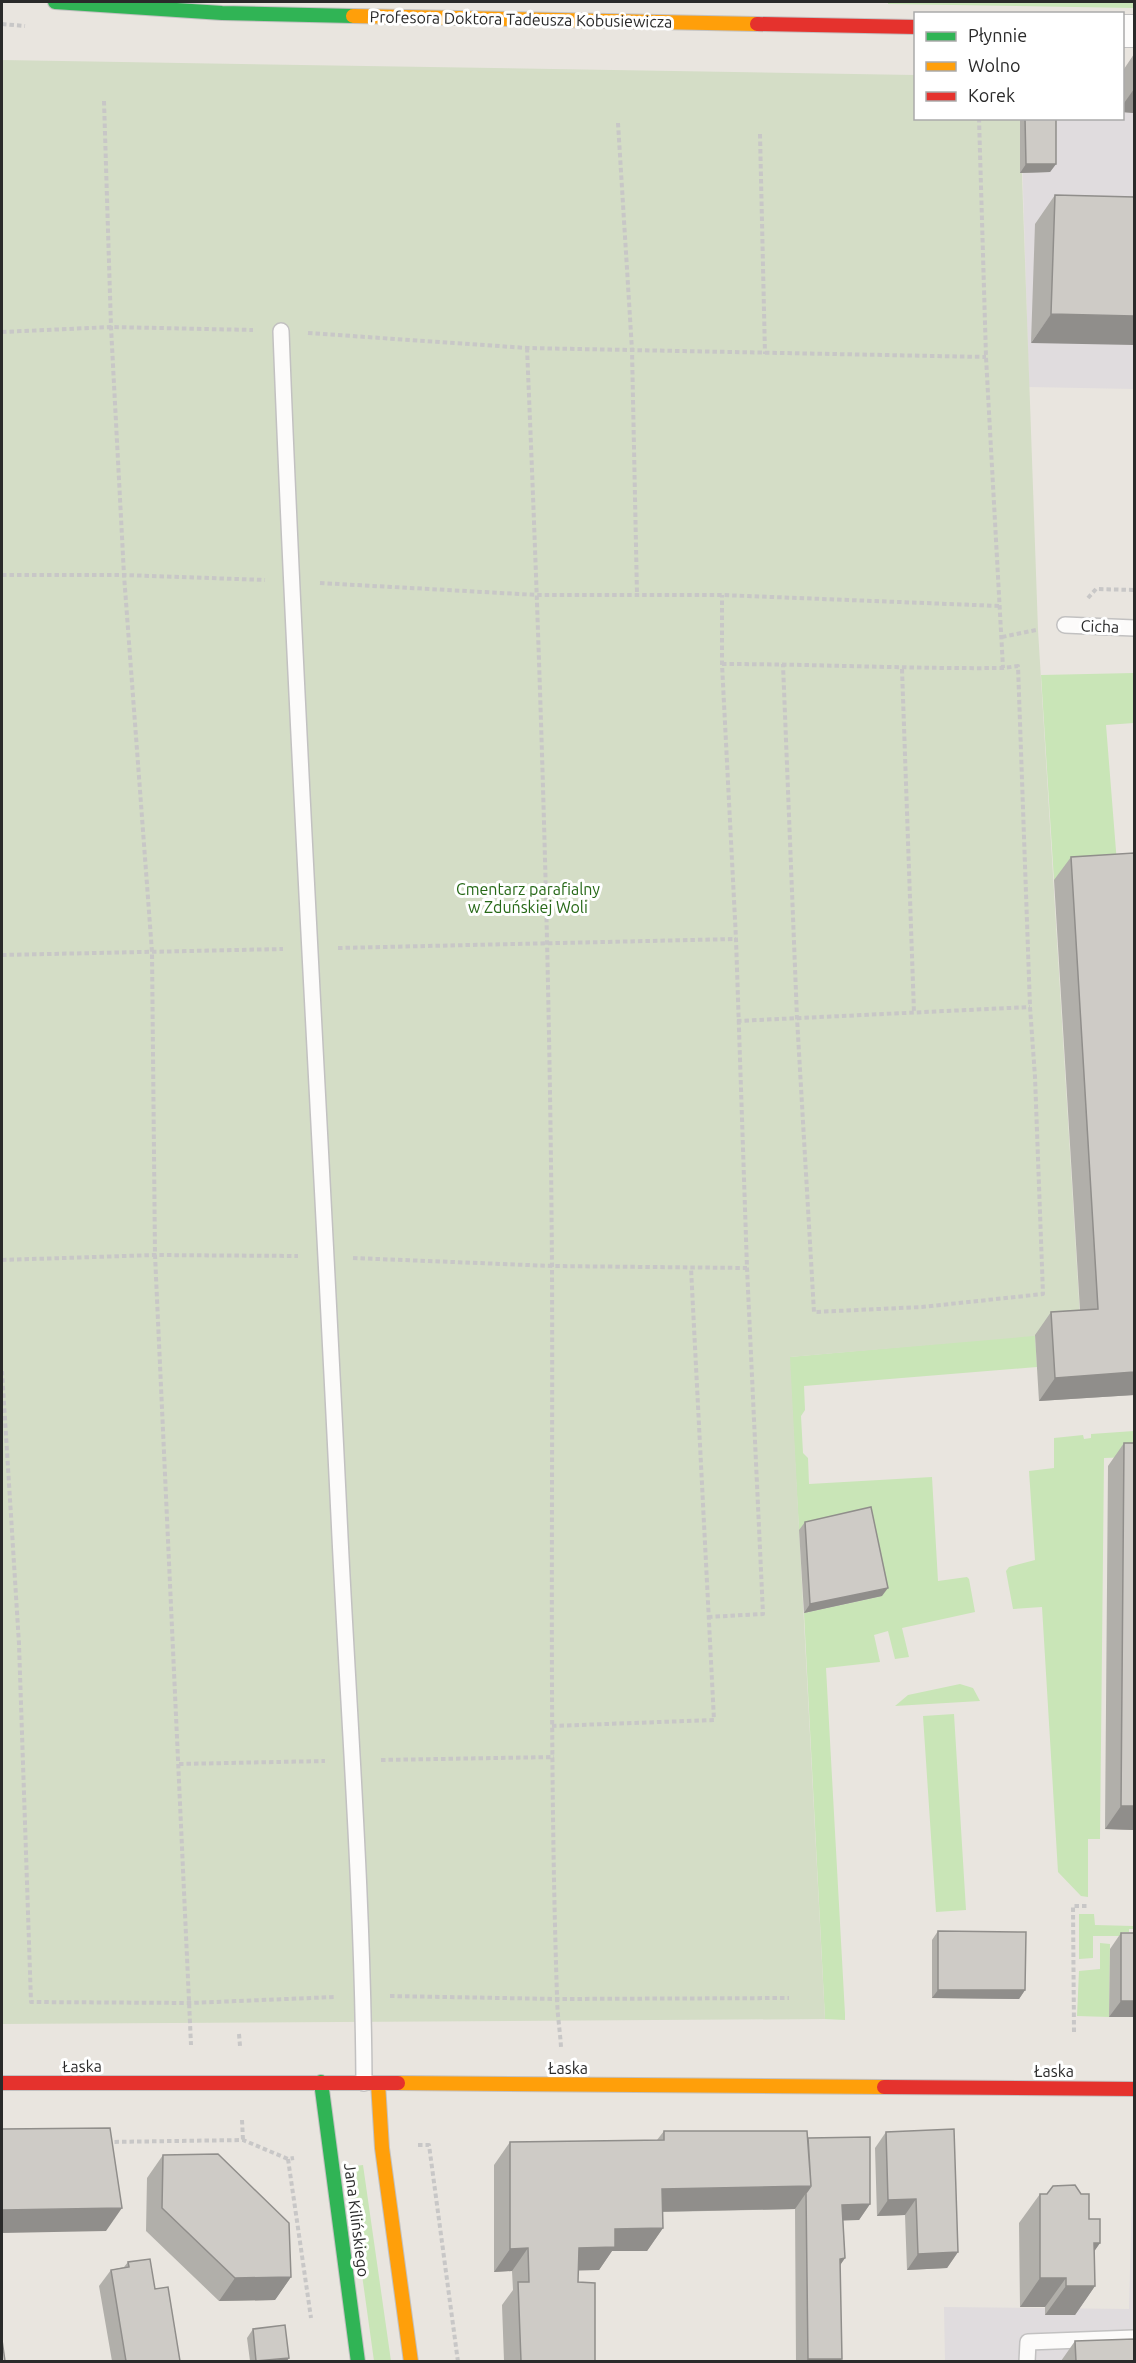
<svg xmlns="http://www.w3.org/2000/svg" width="1136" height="2363" font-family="Ubuntu,sans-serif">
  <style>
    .industrial { fill: #e0dcde }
    .green { fill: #c9e5b7 }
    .cemetery { fill: #d4ddc6 }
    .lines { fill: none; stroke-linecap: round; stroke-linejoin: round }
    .lane-casing { stroke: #c2c1c1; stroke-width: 18 }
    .street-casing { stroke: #c2c1c1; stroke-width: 34 }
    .fast-casing { stroke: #c2c1c1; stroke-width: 16 }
    .slow-casing { stroke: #c2c1c1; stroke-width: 16 }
    .jam-casing { stroke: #c2c1c1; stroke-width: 16 }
    .path { stroke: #c8c7c7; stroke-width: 4; stroke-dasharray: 4.5 3; stroke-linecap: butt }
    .lane { stroke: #fcfbfa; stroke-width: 15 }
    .street { stroke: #fcfbfa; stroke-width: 32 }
    .fast { stroke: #30b455; stroke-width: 14 }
    .slow { stroke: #ff9f0a; stroke-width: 14 }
    .jam { stroke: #e5322d; stroke-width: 14 }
    .wall { fill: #b1afaa }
    .shaded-wall { fill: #908e8b }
    .building { fill: #cecbc6; stroke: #908e8b; stroke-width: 1.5 }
    .labels { text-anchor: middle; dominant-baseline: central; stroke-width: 6; stroke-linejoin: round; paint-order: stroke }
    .street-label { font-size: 16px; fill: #2a2a2a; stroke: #fff }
    .park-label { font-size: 16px; fill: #276918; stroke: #fff }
  </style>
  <rect width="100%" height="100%" fill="#e9e5df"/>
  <path class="industrial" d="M1123 80H1134V389L1029 387 1021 119 1122 118Z
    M1133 2153 1134 2361H945L944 2307 1129 2309Z"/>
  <path class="green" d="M888 2H1134V8L888 4Z
    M1134 673V723L1106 725 1118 876 1054 880 1041 675Z
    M1035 1335 1037 1367 804 1386 805 1410 801 1416 803 1453 808 1458 809 1484 932 1477 938 1581 967 1577 969 1579 975 1612 902 1628 909 1657 895 1659 888 1631 874 1635 880 1662 826 1668 845 2014V2020L825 2019 804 1613 882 1596 799 1530 789 1357Z
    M1134 1431V1457L1104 1458 1100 1839H1088V1897L1081 1896 1058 1872 1042 1607 1013 1609 1006 1571 1009 1567 1035 1560 1029 1471 1054 1468V1438L1083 1435 1084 1439 1091 1438V1434Z
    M960 1684 973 1688 980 1701 895 1706 908 1695Z
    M954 1714 966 1910 936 1912 923 1716Z
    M1079 1914H1094L1095 1925 1133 1926V1929H1129V1932H1122V1936H1093V1958L1079 1959Z
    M1100 1943 1110 1944 1109 2017 1077 2016 1079 1971 1100 1969Z
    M363 2165 391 2361H374L347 2167Z"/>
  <path class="cemetery" d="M2 60 915 75 916 118 1020 119 1038 630 1081 1332 790 1357 825 2019 2 2024Z"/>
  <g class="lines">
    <defs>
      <path id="lane" d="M281 331C296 733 321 1135 340 1537 349 1719 363 1901 364 2083
        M1065 625 1134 628
        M1027 2362 1028 2342 1134 2338"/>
      <path id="street" d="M1122 31H1134"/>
      <path id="fast" d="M55 2 222 13 353 16
        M321 2082 358 2362"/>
      <path id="slow" d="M353 16 757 24
        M378 2083 382 2148 411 2362
        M398 2083 884 2087"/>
      <path id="jam" d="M757 24 916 27
        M2 2083H398
        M884 2087 1134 2089"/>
    </defs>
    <use href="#lane" class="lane-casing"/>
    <use href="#street" class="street-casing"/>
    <use href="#fast" class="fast-casing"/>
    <use href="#slow" class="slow-casing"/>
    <use href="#jam" class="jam-casing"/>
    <path class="path" d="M2 24 25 26
      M104 101 111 327 124 575 152 952 155 1255 191 2045
      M979 118 986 357 1003 668
      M618 123 632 350 637 595
      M760 134 765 354
      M2 332 111 327 253 330
      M308 333 527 348 986 357
      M527 348C540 655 550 963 552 1270 553 1512 549 1754 557 1996 557 2013 560 2030 561 2047
      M2 575H124L265 580
      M320 583 538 595H722L1000 606
      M1088 598 1096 589 1134 590
      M1002 637 1036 630
      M722 664C816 664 909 669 1003 668L1018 666 1030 1007 1035 1077 1043 1294 922 1307 814 1312 797 1018 783 664
      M902 669 914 1013
      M338 948 736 939
      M2 955 283 949
      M737 1021 1030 1007
      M353 1258 552 1266 747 1268
      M2 1260 155 1255 298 1256
      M2 1371 19 1644 31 2002 190 2003 334 1997
      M708 1617 763 1614 747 1268 736 939 722 664V595
      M552 1726 714 1720 691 1268
      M381 1760 554 1757
      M179 1764 325 1761
      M390 1996 557 1999 789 1998
      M1074 2032 1073 1906H1088
      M239 2034 240 2046
      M242 2120 243 2140
      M107 2142 243 2140 288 2159 294 2158
      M418 2145H429L458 2362
      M288 2159 311 2318"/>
    <use href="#lane" class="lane"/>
    <use href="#street" class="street"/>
    <use href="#fast" class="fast"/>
    <use href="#slow" class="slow"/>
    <use href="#jam" class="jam"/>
  </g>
  <path class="wall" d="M1134 54V113L1122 112V72Z
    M1020 118H1056V164L1050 172 1020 173Z
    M1055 195 1134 197 1031 343 1035 224Z
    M1134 853V1395L1039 1401 1035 1335 1051 1312 1080 1310 1054 880 1071 857Z
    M1124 1443 1134 1830 1105 1829 1108 1466Z
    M805 1522 882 1596 804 1613 799 1530Z
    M938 1931 1025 1990 1019 1999 932 1998V1940Z
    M1121 1933H1134V2017H1109L1110 1949Z
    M664 2131 808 2138 870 2204 859 2220H843L845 2258 840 2265V2361H796L795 2209 663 2212V2228L647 2251H612L599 2270H578V2282L595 2361H504L502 2305 513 2290 512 2271 494 2272V2165L510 2142 657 2140Z
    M886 2132 958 2252 947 2268 907 2270 905 2215 877 2216 875 2148Z
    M163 2155 291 2277 275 2300 219 2301 146 2231 147 2178Z
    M1040 2194H1047L1089 2219 1100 2243 1094 2251 1095 2286 1075 2315H1045V2307H1020L1019 2223Z
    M128 2262 155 2289 180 2361H112L99 2286 111 2270 124 2267Z
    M253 2329 287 2361H250L247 2338Z
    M1075 2341 1134 2361H1061Z"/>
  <path class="shaded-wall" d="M1134 89V113L1122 112V106Z
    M1026 164H1056L1050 172 1020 173Z
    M1051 314 1134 316V345L1031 343Z
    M1134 1372V1395L1039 1401 1055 1378Z
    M888 1588 882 1596 804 1613 810 1604Z
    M1121 1806H1134V1830L1105 1829Z
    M938 1990H1025L1019 1999 932 1998Z
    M1121 2001H1134V2017H1109Z
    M811 2186 795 2209 646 2212 662 2189Z
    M916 2199 905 2215 877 2216 888 2200Z
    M870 2204 859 2220 831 2221 842 2205Z
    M122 2208 106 2231 2 2233V2210Z
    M663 2228 647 2251H612L599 2270 562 2271 579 2248 615 2229Z
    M1094 2243H1100L1080 2272Z
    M528 2248 512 2271 494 2272 510 2249Z
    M958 2252 947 2268 907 2270 918 2254Z
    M845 2258 834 2274 840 2259Z
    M291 2277 275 2300 219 2301 235 2278Z
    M1040 2278H1066L1045 2307H1020Z
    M1066 2286H1095L1075 2315H1045Z
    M289 2358 287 2361H264Z
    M808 2359H842L840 2361H806Z"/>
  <path class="building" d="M1025 118H1056V164H1026Z
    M1055 195 1134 197V316L1051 314Z
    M1134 853V1372L1055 1378 1051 1312 1098 1309 1071 857Z
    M1124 1443H1134V1806H1121Z
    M871 1507 888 1588 810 1604 805 1522Z
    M938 1931 1026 1932 1025 1990H938Z
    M1121 1933H1134V2001H1121Z
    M110 2128 122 2208 2 2210V2129Z
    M954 2129 958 2252 918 2254 916 2199 888 2200 886 2132Z
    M664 2131H807L811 2186 662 2189 663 2228 615 2229V2247L579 2248 578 2282 595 2283V2361H521L518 2282H529L528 2248 510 2249V2142L664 2140Z
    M870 2137V2204L842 2205 845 2258 840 2259 842 2359H808L806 2193 811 2186 808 2138Z
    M218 2154 289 2223 291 2277 235 2278 162 2208 163 2155Z
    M1075 2185 1081 2194H1089V2219H1100V2243H1094L1095 2286H1066V2278H1040V2194H1047L1053 2186Z
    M150 2259 155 2289 168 2287 180 2361H126L111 2270 129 2267 128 2262Z
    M285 2325 289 2358 256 2361 253 2329Z
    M1134 2339V2361H1076L1075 2341Z
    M2 2340 5 2361H2Z"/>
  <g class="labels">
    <g class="street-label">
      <text transform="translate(521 19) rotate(1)">Profesora Doktora Tadeusza Kobusiewicza</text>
      <text transform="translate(1100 626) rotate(2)">Cicha</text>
      <text transform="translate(82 2066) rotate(-1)">Łaska</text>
      <text x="568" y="2068">Łaska</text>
      <text x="1054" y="2071">Łaska</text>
      <text transform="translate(357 2220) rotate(83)">Jana Kilińskiego</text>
    </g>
    <g class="park-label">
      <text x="528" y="889">Cmentarz parafialny<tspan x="528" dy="18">w Zduńskiej Woli</tspan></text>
    </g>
  </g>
  <rect width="1136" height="2363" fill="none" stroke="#2a2a2a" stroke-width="6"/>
  <rect x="914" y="12" width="210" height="108" fill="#ffffff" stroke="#aaaaaa" stroke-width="1.5"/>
  <rect x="926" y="32" width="30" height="9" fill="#30b455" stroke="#aaaaaa" stroke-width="1.5"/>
  <text x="968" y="42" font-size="18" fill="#2a2a2a">Płynnie</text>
  <rect x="926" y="62" width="30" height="9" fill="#ff9f0a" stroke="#aaaaaa" stroke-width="1.5"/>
  <text x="968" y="72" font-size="18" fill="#2a2a2a">Wolno</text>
  <rect x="926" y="92" width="30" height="9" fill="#e5322d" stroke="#aaaaaa" stroke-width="1.5"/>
  <text x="968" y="102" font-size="18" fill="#2a2a2a">Korek</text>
</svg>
